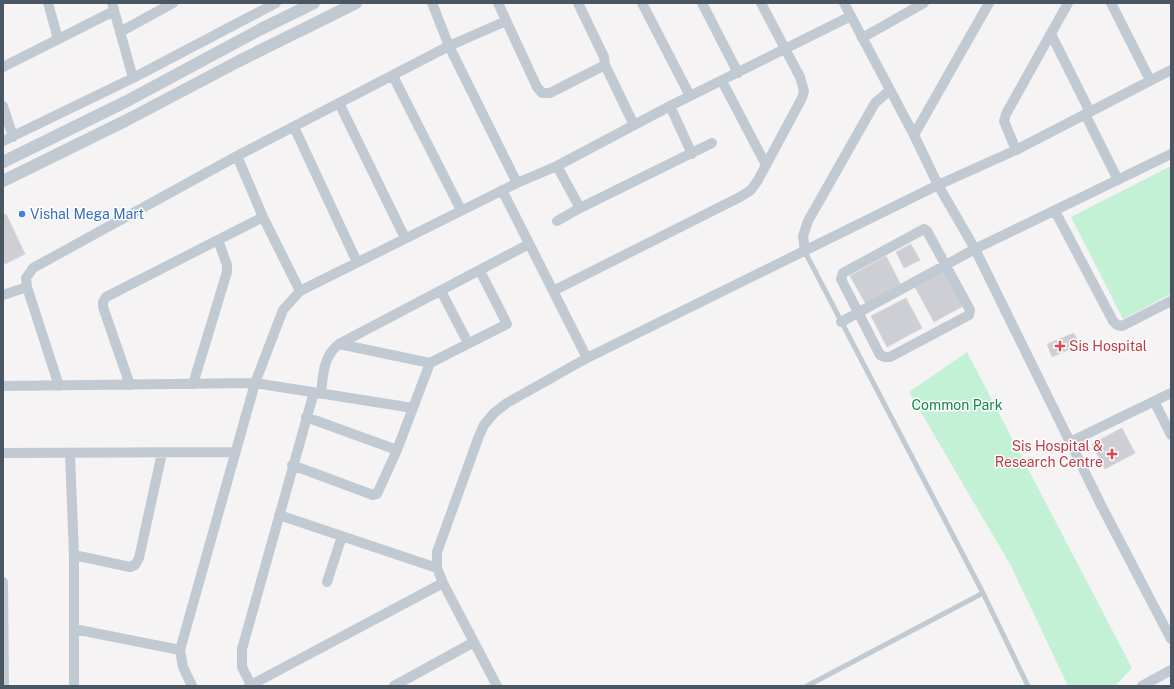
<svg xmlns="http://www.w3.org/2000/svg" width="1174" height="689" font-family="'Public Sans',sans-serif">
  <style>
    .green { fill: #c3f1d5 }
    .building { fill: #cdcfd5; stroke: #d7d9de }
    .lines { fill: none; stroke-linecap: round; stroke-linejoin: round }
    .service { stroke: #c1cad2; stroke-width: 5 }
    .minor { stroke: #c1cad2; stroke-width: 10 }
    .tertiary { stroke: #c1cad2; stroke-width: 12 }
    .shop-dot { fill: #3f7fe0; stroke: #fff; stroke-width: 1.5 }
    .health-dot { fill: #e0444e; stroke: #fff; stroke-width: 1.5 }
    .labels { text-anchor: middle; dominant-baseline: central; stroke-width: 3; stroke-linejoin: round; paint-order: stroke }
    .shop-label { font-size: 14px; fill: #366cbe; stroke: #fff; text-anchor: start }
    .health-label { font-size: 14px; fill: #be3a42; stroke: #fff; text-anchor: start }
    .park-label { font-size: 14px; fill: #17864f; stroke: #fff }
  </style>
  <rect width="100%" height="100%" fill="#f5f3f3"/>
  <path class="green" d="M1171 166V294L1123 319 1071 217Z
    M967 352 1132 668 1115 686H1068L1011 566 909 392Z"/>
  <path class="building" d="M6 214 25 254 5 264 3 260V216Z
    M911 244 920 260 904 268 896 252Z
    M886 256 902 287 867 306 850 276Z
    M944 271 963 306 934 322 915 287Z
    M906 298 922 328 887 347 871 316Z
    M1074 333 1079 345 1052 357 1047 344Z
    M1122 428 1135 453 1105 469 1092 444Z"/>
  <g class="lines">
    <path class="service" d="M805 252 983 593
      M807 686 983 593 1028 686"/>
    <path class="minor" d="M48 3 58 39
      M112 3 133 78
      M432 3 449 46 517 183
      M498 3 537 87 542 93H550L605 65
      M578 3 604 57 605 65 634 125
      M642 3 690 96
      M702 3 738 73
      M844 3 914 135 938 185 975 249 1102 507 1171 639
      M1111 3 1150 80
      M120 32 173 3
      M1051 34 1090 112
      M862 38 924 3
      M3 67 114 11
      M393 76 461 210
      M722 81 766 165
      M339 103 405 238
      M3 106 13 137
      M670 106 692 154
      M1085 114 1118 180
      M294 127 357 262
      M914 135 989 3
      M3 141 133 78 276 3
      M1016 150 1004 121 1006 114 1068 3
      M237 156 263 217 300 291
      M557 166 580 208
      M502 190 587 358
      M1055 211 1113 321 1117 325 1122 326 1171 301
      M557 221 580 208 712 143
      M924 229 927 231 970 310 969 315 890 357H885L880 355 841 279 843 273Z
      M805 252 803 236 808 221 875 103 890 90
      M480 271 507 324 430 363 339 344 529 244
      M441 291 468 343
      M553 291 740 197 751 190 758 180 802 98 804 91 800 77 761 3
      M3 295 27 287
      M841 322 975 249 1171 154
      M193 384 227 272V265L218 240
      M130 385 103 307V302L106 297 263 217
      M3 386 255 383 413 408
      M59 386 27 287 26 278 33 268 237 156 449 46 506 21
      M321 394C323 375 323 356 339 344
      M1154 401 1171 435
      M306 417 397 450
      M1070 442 1171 393
      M3 453 235 452
      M70 454 74 555V686
      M292 465 373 495 377 494 397 450 430 363
      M279 515 437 568
      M74 555 130 567 135 565 139 558 162 453
      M3 582 4 686
      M327 582 342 536
      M74 629 180 650
      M251 685 242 667V649L314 392
      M192 686 183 667 180 650 255 383 283 310 300 291 517 183 557 166 670 106 851 16
      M249 686 443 583
      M394 686 474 642
      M497 686 443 583 437 568V552L479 436 484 425 494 413 507 403 587 358 938 185 1016 150 1171 70
      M1142 686 1171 670"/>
    <path class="tertiary" d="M3 162 127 101 261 29 314 3
      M3 181 127 120 239 61 356 3"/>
  </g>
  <circle class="shop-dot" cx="22" cy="214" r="4"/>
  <g class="health-dot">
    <path d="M1058 340h4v4h4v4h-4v4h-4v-4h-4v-4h4z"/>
    <path d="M1110 448h4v4h4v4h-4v4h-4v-4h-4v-4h4z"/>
  </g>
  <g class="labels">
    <g class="shop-label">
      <text x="30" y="214">Vishal Mega Mart</text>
    </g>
    <g class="health-label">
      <text x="1069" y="346">Sis Hospital</text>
      <text x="1103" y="446" text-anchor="end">Sis Hospital &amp;<tspan x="1103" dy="16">Research Centre</tspan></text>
    </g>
    <g class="park-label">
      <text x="957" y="405">Common Park</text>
    </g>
  </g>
  <rect width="1174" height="689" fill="none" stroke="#4a5661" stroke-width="8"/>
</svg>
